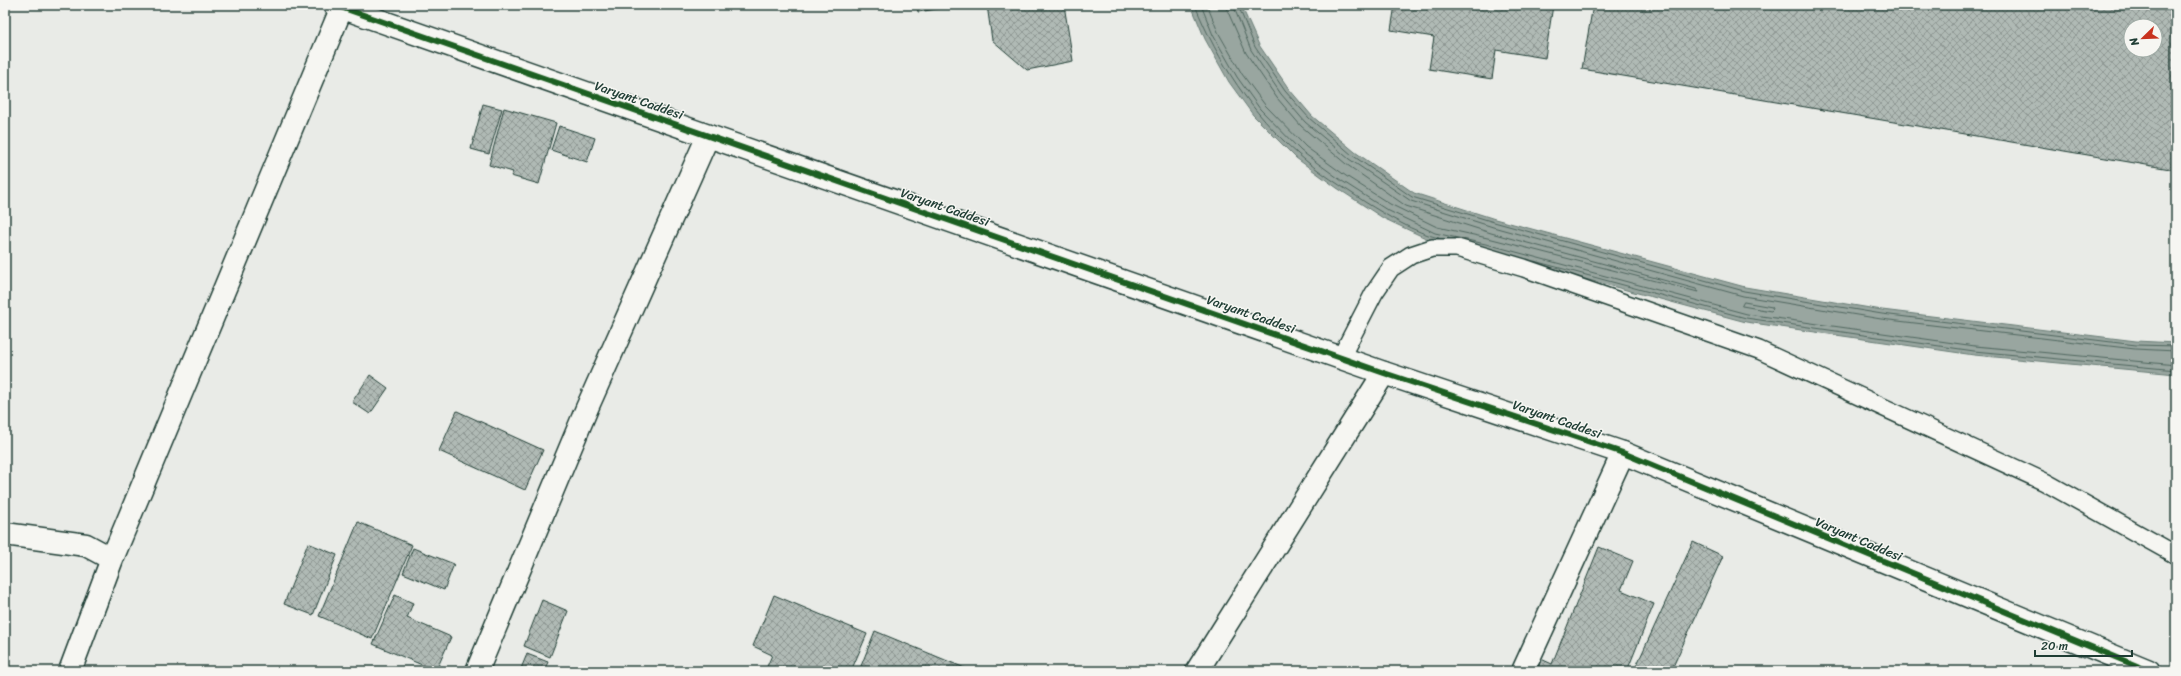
<svg xmlns="http://www.w3.org/2000/svg" width="2181" height="676" font-family="Sriracha,sans-serif">
  <style>
    .water { fill: #99a6a0; stroke: #687c75 }
    .lines { fill: none; stroke-linecap: round; stroke-linejoin: round }
    .shore { stroke: #50675f; stroke-width: 1 }
    .building { fill: url(#building-cross-hatch); stroke: #1f3d34; fill-rule: evenodd }
    .lane-casing { stroke: #1f3d34; stroke-width: 20 }
    .street-casing { stroke: #1f3d34; stroke-width: 25 }
    .secondary-casing { stroke: #1f3d34; stroke-width: 25 }
    .lane { stroke: #f6f6f2; stroke-width: 17 }
    .street { stroke: #f6f6f2; stroke-width: 22 }
    .secondary { stroke: #f6f6f2; stroke-width: 22 }
    .cycleway-casing { stroke: #f6f6f2; stroke-width: 8 }
    .cycleway { stroke: #1b5e20; stroke-width: 6 }
    .labels { text-anchor: middle; dominant-baseline: central; stroke-width: 3; stroke-linejoin: round; paint-order: stroke }
    .street-label { font-size: 13px; fill: #1f3d34; stroke: #f6f6f2 }
  </style>
  <defs>
    <pattern id="building-cross-hatch" width="8" height="8" patternUnits="userSpaceOnUse"><rect width="8" height="8" fill="#b0bab5"/><path d="M0 0l8 8M0 8l8-8" fill="none" stroke="#8f9894"/></pattern>
  </defs>
  <rect width="100%" height="100%" fill="#e9ebe7"/>
  <filter id="ink" filterUnits="userSpaceOnUse"><feTurbulence type="fractalNoise" baseFrequency=".025" numOctaves="2"/><feDisplacementMap in="SourceGraphic" scale="8" xChannelSelector="R" yChannelSelector="G"/><feConvolveMatrix kernelMatrix="1 2 1 2 8 2 1 2 1" color-interpolation-filters="sRGB"/></filter>
  <g filter="url(#ink)">
    <path class="water" d="M1191 5H1241L1259 45 1289 89 1312 116 1355 152 1414 193 1495 219 1745 287 1882 310 2136 341 2176 343V374L1974 355 1746 322 1488 253 1432 241 1383 218 1337 188 1296 158 1253 115 1229 82 1205 39Z"/>
    <g class="lines">
      <path class="shore" d="M1195 5C1218 62 1251 113 1298 154 1318 172 1343 187 1365 202 1386 215 1415 233 1439 238
        M1201 5 1213 35 1237 77 1260 109 1301 151 1342 181 1387 210 1435 233 1490 245 1747 314 1975 346 2176 365
        M1207 5 1218 32 1242 74 1265 105 1306 147 1346 176 1390 204 1437 227 1492 239 1698 292 1696 289 1491 233 1406 206 1346 164 1301 126 1277 98 1246 53 1228 12 1227 5
        M1233 5 1251 50 1281 94 1305 122 1349 159 1411 201 1493 227 1743 296 1881 319 2135 349 2176 351
        M1238 5 1255 47 1285 91 1309 118 1352 155 1412 197 1494 222 1744 291 1882 314 2136 345 2176 346
        M1534 261 1746 318 1974 351 2176 370
        M1744 302 1772 307 1773 309 1771 311 1742 306Z"/>
    </g>
    <path class="building" d="M917 5H961L918 12Z
      M987 5H1064L1073 61 1027 70 992 40Z
      M1395 5H1553L1545 58 1496 50 1492 79 1429 69 1434 37 1391 30Z
      M1593 5H2176V170L1582 69ZM2131 26H2155V50H2131Z
      M483 104 502 109 489 154 471 149Z
      M504 108 556 123 539 184 511 176 513 172 489 165Z
      M559 126 595 138 587 162 551 150Z
      M370 375 388 388 370 414 352 402Z
      M457 411 543 450 525 490 439 451Z
      M358 522 412 545 372 639 319 616Z
      M1693 542 1723 556 1671 671H1634Z
      M308 543 337 555 313 615 284 604Z
      M1599 547 1633 561 1621 590 1654 604 1627 671H1537L1541 659 1552 664Z
      M413 548 454 564 444 590 403 573Z
      M395 595 413 603 407 618 451 637 436 671 373 644Z
      M774 595 867 634 851 671H765L772 655 753 646Z
      M542 600 568 611 550 657 524 646Z
      M875 631 972 671H859Z
      M527 654 548 662 544 671H520Z"/>
    <g class="lines">
      <defs>
        <path id="lane" d="M1341 357 1374 293 1391 268 1411 255 1432 248H1457L1524 268 1759 350 2045 482 2176 555"/>
        <path id="street" d="M5 534 86 545 112 559
          M70 671 112 559 342 7
          M477 671 587 408 708 136
          M1197 671 1384 373
          M1523 671 1623 453"/>
        <path id="secondary" d="M335 5 1384 373 1623 453 2149 671"/>
      </defs>
      <use href="#lane" class="lane-casing"/>
      <use href="#street" class="street-casing"/>
      <use href="#secondary" class="secondary-casing"/>
      <use href="#lane" class="lane"/>
      <use href="#street" class="street"/>
      <use href="#secondary" class="secondary"/>
      <defs>
        <path id="cycleway" d="M335 5 1384 373 1623 453 2149 671"/>
      </defs>
      <use href="#cycleway" class="cycleway-casing"/>
      <use href="#cycleway" class="cycleway"/>
    </g>
  </g>
  <g class="labels">
    <g class="street-label">
      <text transform="translate(639 100) rotate(19)">Varyant Caddesi</text>
      <text transform="translate(945 207) rotate(19)">Varyant Caddesi</text>
      <text transform="translate(1251 314) rotate(19)">Varyant Caddesi</text>
      <text transform="translate(1557 419) rotate(19)">Varyant Caddesi</text>
      <text transform="translate(1859 539) rotate(23)">Varyant Caddesi</text>
    </g>
  </g>
  <rect width="2181" height="676" fill="none" stroke="#f6f6f2" stroke-width="20"/>
  <rect x="10" y="10" width="2161" height="656" fill="none" stroke="#1f3d34" stroke-width="1.5" filter="url(#ink)"/>
  <g transform="translate(2143 38) rotate(247)"><circle r="19" fill="#f6f6f2" stroke="#a0aca6"/>
  <path d="M0-3L7 15L0 10L-7 15Z" fill="#c8321e"/>
  <text y="-6" font-size="11" font-weight="bold" text-anchor="middle" fill="#1f3d34">N</text>
  </g>
  <path d="M2035 650v6h97v-6" fill="none" stroke="#1f3d34" stroke-width="2"/>
  <text x="2041" y="650" font-size="12" fill="#1f3d34" stroke="#f6f6f2" stroke-width="3" paint-order="stroke">20 m</text>
</svg>
